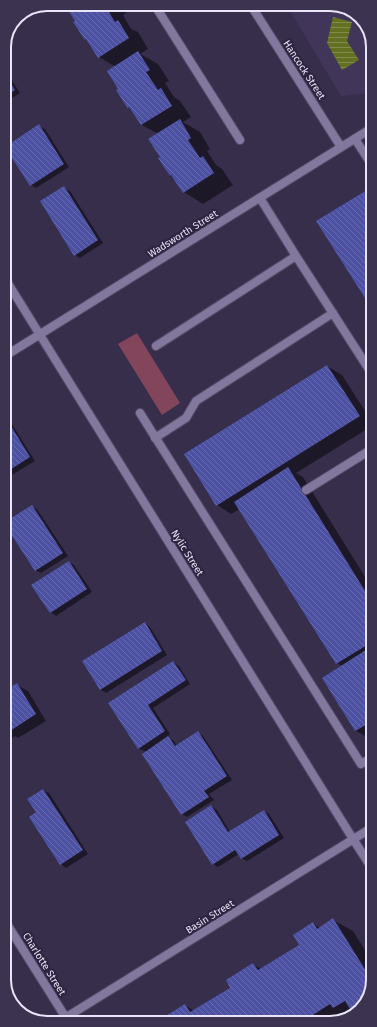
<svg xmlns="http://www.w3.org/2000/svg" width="377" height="1027" font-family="'Fira Sans',sans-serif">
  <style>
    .built { fill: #413559 }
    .grass { fill: #83455c }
    .water { fill: url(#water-rules) }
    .shadow { fill: #0007 }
    .building { fill: url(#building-back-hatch) }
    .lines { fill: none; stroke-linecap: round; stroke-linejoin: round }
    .service-casing { stroke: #534b67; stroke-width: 10 }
    .minor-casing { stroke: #534b67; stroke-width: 10 }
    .tertiary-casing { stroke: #534b67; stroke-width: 10 }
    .service { stroke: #82779d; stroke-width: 8 }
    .minor { stroke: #82779d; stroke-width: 8 }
    .tertiary { stroke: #82779d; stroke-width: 8 }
    .labels { text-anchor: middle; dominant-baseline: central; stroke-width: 4; stroke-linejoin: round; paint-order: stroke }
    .street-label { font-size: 10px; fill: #e9e4f7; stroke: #2d2441 }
    .rim { fill: none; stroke: #e9e4f7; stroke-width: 2 }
  </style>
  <defs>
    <pattern id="water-rules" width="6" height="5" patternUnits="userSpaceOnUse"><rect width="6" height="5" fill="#637021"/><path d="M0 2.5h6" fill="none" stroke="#818b4d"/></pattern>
    <pattern id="building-back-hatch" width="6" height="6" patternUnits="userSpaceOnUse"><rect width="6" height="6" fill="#4d51a2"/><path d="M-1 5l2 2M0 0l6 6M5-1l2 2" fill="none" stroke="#676ab0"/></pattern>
  </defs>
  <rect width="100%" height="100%" fill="#372e4b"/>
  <path class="built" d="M286 4H334L357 13 371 35 372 93 341 96Z"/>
  <path class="grass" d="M137 333 180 403 162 415 118 344Z"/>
  <path class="water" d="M333 17 352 22 347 41 359 60 342 70 327 43Z"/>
  <path class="shadow" d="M65 4H120L126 13 123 15 131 29 138 32 148 49 140 54 158 64 169 81 165 83 174 97 180 101 191 117 183 122 200 132 210 149 207 151 216 165 222 169 233 185 203 204 184 192 174 178 170 176 161 157 158 134 142 125 132 110 128 108 119 90 116 67 99 57 88 41 86 39 76 21Z
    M4 68 20 93 4 103Z
    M39 126 45 129 69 167 36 188 31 185Z
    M64 188 70 191 103 243 80 258 75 255Z
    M327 366 342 375 372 422V426L296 473 303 477 372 588 373 738 371 739 356 731 323 678 342 666 337 663 240 509 231 514 217 505Z
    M5 418 10 421 35 461 5 479Z
    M32 506 37 509 68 556 41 573 35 570 5 524Z
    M69 562 74 565 92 592 56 616 50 612Z
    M145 623 150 627 167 655 106 693 100 689Z
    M173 662 179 666 190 684 153 708 170 734 167 737 174 741 177 746 198 732 203 736 232 780 209 794 214 800 187 817 182 814 146 752 138 748 110 703Z
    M17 685 28 691 46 721 18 738 15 736 9 740 5 737V692Z
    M43 790 49 793 88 854 66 868 61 864 37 813Z
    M211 806 217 810 230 832 264 811 269 814 284 838 247 861 241 858 239 854 218 867 213 864Z
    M333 920 353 931 373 963V981L364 1007 349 1017 348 1016 340 1021 168 1022 165 1017 185 1005 194 1011 232 988 253 964 261 969 301 945 313 924 320 928Z"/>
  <path class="building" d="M64 4H104L115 22 118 20 129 38 98 58 86 39 85 40 73 22 75 21Z
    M138 51 150 70 146 72 158 90 161 88 172 106 141 125 129 107 128 109 116 90 118 89 107 71Z
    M4 72 15 90 4 97Z
    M180 119 191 138 188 140 200 158 203 156 214 173 183 193 171 175 170 176 158 158 160 157 148 139Z
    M39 124 64 164 30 186 5 147Z
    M64 186 98 240 74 256 40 201Z
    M372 187V309L316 221Z
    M327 365 360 416 216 506 184 454Z
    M5 416 30 457 5 473Z
    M288 467 372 602V642L336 664 234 502Z
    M32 505 63 553 35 571 5 525V522Z
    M69 561 87 589 50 613 31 585Z
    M145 622 162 651 100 690 82 661Z
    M372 646 373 721 355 731 322 678Z
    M173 661 186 680 148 705 165 731 138 749 108 703Z
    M17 683 36 714 7 733 5 730V691Z
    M198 731 227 776 204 791 209 797 181 815 142 754 168 736 175 746Z
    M43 789 83 850 60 865 29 817 36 812 27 799Z
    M211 805 228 832 264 810 279 835 241 859 235 850 212 865 185 822Z
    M333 918 373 982 364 1007 353 1014 345 1001 333 1008 330 1004 302 1022H166L164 1017 185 1004 190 1012 230 988 226 980 253 963 258 970 299 945 293 935 313 922 317 929Z"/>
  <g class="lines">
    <defs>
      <path id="service" d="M154 4 240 140
        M355 139 372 165
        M260 198 296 256 372 374
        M156 346 296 256
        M140 413 361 764 373 757
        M155 438 186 418 196 401 333 313
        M306 490 372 449
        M353 839 373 870"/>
      <path id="minor" d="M250 4 341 147
        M4 277 353 839
        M5 356 372 128
        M5 921 66 1018"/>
      <path id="tertiary" d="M57 1023 373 827"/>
    </defs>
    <use href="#service" class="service-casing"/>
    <use href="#minor" class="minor-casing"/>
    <use href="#tertiary" class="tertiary-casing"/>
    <use href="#service" class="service"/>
    <use href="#minor" class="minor"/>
    <use href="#tertiary" class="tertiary"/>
  </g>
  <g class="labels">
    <g class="street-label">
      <text transform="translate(304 70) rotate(57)">Hancock Street</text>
      <text transform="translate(183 234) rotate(-32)">Wadsworth Street</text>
      <text transform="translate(187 553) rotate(58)">Nylic Street</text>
      <text transform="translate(210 917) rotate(-32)">Basin Street</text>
      <text transform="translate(44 964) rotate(58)">Charlotte Street</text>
    </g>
  </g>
  <path d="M0 0H377V1027H0ZM47 11H330A36 36 0 0 1 366 47V980A36 36 0 0 1 330 1016H47A36 36 0 0 1 11 980V47A36 36 0 0 1 47 11Z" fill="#3c3350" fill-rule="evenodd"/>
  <path class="rim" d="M47 11H330A36 36 0 0 1 366 47V980A36 36 0 0 1 330 1016H47A36 36 0 0 1 11 980V47A36 36 0 0 1 47 11Z"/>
</svg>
